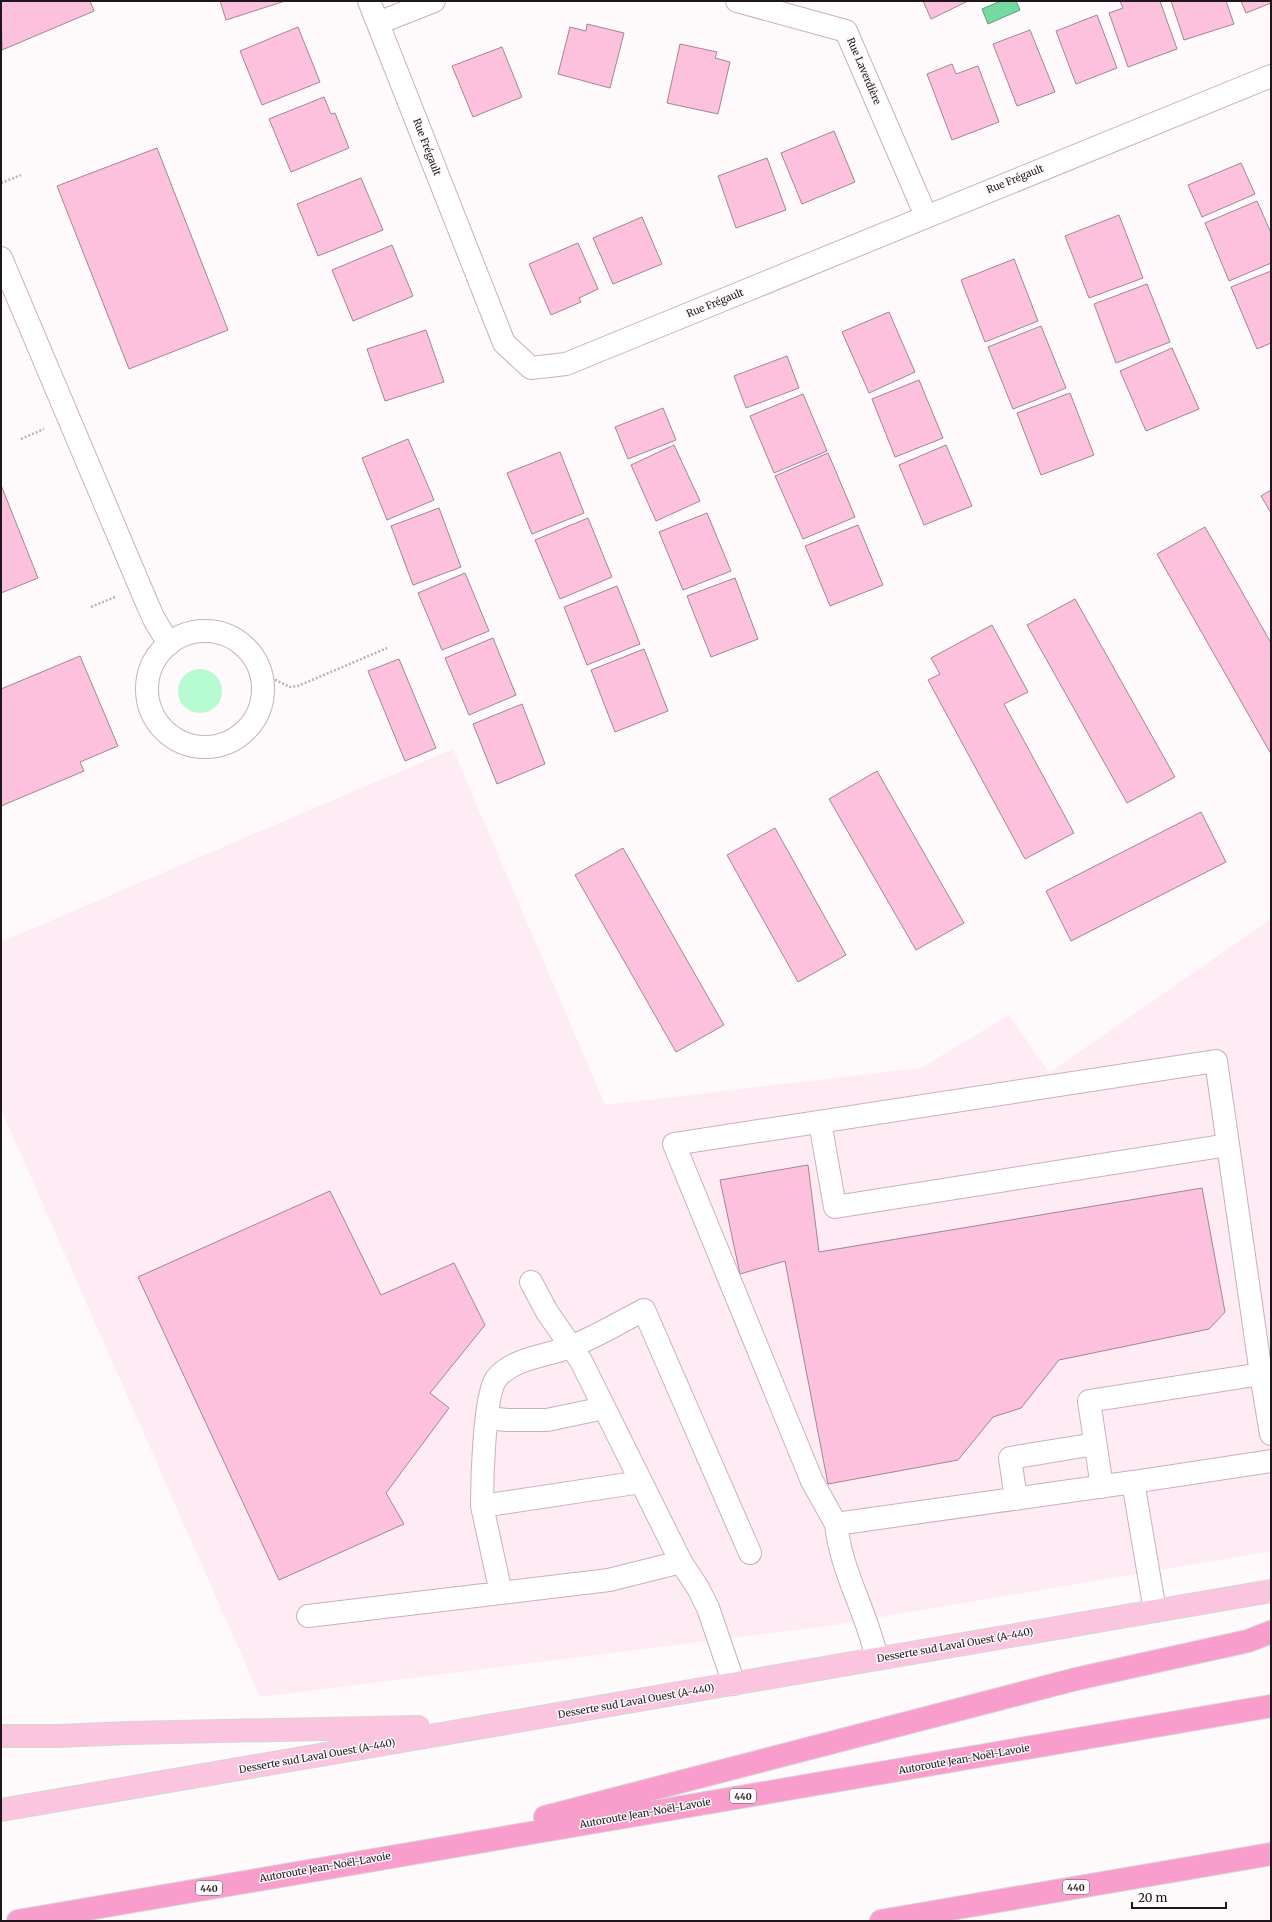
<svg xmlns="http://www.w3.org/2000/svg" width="1272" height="1922" font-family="Merriweather,serif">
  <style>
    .built { fill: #ffebf4 }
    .green { fill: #b5fbcf }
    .water { fill: #75da9f; stroke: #5b9f77 }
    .building { fill: #fdc1de; stroke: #9e8792 }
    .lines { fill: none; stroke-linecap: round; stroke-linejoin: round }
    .minor-casing { stroke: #c9b0bb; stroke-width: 24 }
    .major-casing { stroke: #d6d5d6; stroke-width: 24 }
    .highway-casing { stroke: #d6d5d6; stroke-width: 24 }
    .path { stroke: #b8b2b5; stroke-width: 2.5; stroke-dasharray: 2 2; stroke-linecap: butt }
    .minor { stroke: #fff; stroke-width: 22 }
    .major { stroke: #fbc5e0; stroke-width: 22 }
    .highway { stroke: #f99ecc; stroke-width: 22 }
    .labels { text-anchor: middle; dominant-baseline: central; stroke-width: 3; stroke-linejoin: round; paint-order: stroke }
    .shield { fill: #fef9fb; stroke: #615a5e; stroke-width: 1 }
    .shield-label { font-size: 9px; font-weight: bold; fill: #1e161a }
    .street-label { font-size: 10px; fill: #1e161a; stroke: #fef9fb }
  </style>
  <rect width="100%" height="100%" fill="#fef9fb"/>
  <path class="built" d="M453 749 605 1105 921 1068 1009 1015 1049 1073 1271 919V1551L828 1626 260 1697 1 1109V942Z"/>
  <path class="green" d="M178 691a22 22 0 1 1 44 0a22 22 0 1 1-44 0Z"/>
  <path class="water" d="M1001 1H1016L1020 10 988 24 982 9Z"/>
  <path class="building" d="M1 1H90L94 11 2 50Z
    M220 1H285L226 20Z
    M923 1H968L931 19Z
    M1120 1H1160L1177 49 1128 67 1109 13 1123 8Z
    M1171 1H1226L1234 24 1184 40Z
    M1241 1H1271V3L1246 13Z
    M1097 15 1117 68 1076 84 1056 31Z
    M587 24 624 33 610 88 558 74 570 27 586 31Z
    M298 27 320 82 262 105 240 51Z
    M1030 30 1055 92 1017 106 993 44Z
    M680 44 717 52 715 58 730 62 718 114 667 103Z
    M502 47 522 97 473 117 452 66Z
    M952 64 956 74 978 66 999 122 952 140 927 74Z
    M324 97 331 114 335 113 349 148 291 172 269 119Z
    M834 131 855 182 802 204 781 153Z
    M157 148 228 330 129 369 57 186Z
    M767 158 786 210 736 228 718 176Z
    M1241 163 1255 194 1202 217 1188 185Z
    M361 178 383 230 318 256 297 204Z
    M1257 201 1271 233V263L1229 281 1205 223Z
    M1119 215 1143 278 1089 298 1065 236Z
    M642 217 662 264 613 284 593 238Z
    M578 243 598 289 579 298 581 302 551 315 529 264Z
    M392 245 413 296 353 321 332 270Z
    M1014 259 1038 321 985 342 961 280Z
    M1271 271V343L1257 349 1231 287Z
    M1147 284 1170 342 1116 363 1094 304Z
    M889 312 915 372 869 393 842 332Z
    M1041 326 1066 388 1013 409 988 347Z
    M426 330 444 382 385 401 367 349Z
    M1172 348 1199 409 1146 431 1120 371Z
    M787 356 799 388 746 408 734 376Z
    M919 380 943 438 895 457 872 399Z
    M1070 393 1094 455 1041 475 1017 413Z
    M803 394 827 451 774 473 750 416Z
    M663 408 676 440 628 459 615 427Z
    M408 439 434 500 387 520 362 458Z
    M674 445 700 501 656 521 631 465Z
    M946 445 972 506 924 525 899 465Z
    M560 452 584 513 532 534 507 473Z
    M828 453 855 517 803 539 775 476Z
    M1 485 38 578 1 593Z
    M1271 490V513L1261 496Z
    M439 508 461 567 413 585 391 526Z
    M707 513 731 571 683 590 659 532Z
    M588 518 612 577 560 599 535 540Z
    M858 525 883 585 830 606 805 546Z
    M1205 527 1271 643V754L1157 554Z
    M465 573 489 631 442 650 418 593Z
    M735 578 758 639 711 657 687 596Z
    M617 586 640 644 587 665 564 607Z
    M1075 599 1175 777 1127 803 1027 625Z
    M992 625 1028 692 1004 704 1074 833 1025 859 928 680 940 674 931 658Z
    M493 638 516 695 469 715 445 658Z
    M644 649 668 711 615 732 591 670Z
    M80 656 118 746 80 762 84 771 1 806V689Z
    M399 659 436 748 405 761 368 671Z
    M522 704 545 764 497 784 473 724Z
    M877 771 964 923 916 950 829 799Z
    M1201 812 1226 862 1071 941 1046 891Z
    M775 828 846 955 798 982 727 855Z
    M623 848 724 1025 676 1052 575 875Z
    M808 1165 819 1252 1202 1188 1225 1312 1209 1329 1059 1360 1021 1408 993 1417 958 1460 828 1484 785 1261 740 1274 720 1180Z
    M330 1191 381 1295 454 1263 485 1325 430 1393 449 1408 386 1493 404 1524 279 1580 138 1277Z"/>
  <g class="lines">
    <defs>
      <path id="minor" d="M369 1 504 343 531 368 566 364 1271 76
        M737 1 846 31 926 216
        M378 23 434 1
        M1 258 146 601 154 619 169 644
        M147 689a58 58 0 1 1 116 0a58 58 0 1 1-116 0Z
        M820 1122 835 1207 1228 1145
        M531 1282 547 1312 581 1361 681 1562
        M487 1418 507 1420H547L604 1408
        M1133 1482 1271 1461
        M1102 1487 1089 1401 1261 1374 1271 1434
        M1016 1499 1010 1458 1095 1444
        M482 1506C482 1482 484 1396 496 1379 512 1358 547 1356 570 1347 596 1337 620 1322 644 1310L750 1553
        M836 1524 812 1481 674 1144 1216 1061 1261 1374
        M501 1593 482 1506 641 1482
        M308 1616 609 1580 681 1562 698 1588 708 1608 734 1684
        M877 1659C867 1612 841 1572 836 1524L1133 1482 1155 1611"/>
      <path id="major" d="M1 1736H59L128 1733 418 1727
        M1 1810 1271 1591"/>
      <path id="highway" d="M545 1817 1076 1679 1248 1641 1271 1632
        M18 1921 1271 1706
        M881 1921 1271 1854"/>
    </defs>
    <use href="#minor" class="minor-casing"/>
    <use href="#major" class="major-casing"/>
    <use href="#highway" class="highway-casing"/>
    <path class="path" d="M1 183 21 175
      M21 439 44 429
      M91 607 115 597
      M263 679 276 680 290 687 298 686 387 648"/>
    <use href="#minor" class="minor"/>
    <use href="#major" class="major"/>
    <use href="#highway" class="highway"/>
  </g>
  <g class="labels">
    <g class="shield">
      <rect x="730" y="1789" width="26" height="14" rx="3"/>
      <rect x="1063" y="1880" width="26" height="14" rx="3"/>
      <rect x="196" y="1881" width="26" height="14" rx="3"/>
    </g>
    <g class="shield-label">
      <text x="743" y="1796">440</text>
      <text x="1076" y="1887">440</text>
      <text x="209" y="1888">440</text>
    </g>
    <g class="street-label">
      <text transform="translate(864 71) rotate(67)">Rue Laverdière</text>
      <text transform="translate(427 147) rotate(69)">Rue Frégault</text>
      <text transform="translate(1015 179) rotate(-22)">Rue Frégault</text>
      <text transform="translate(715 303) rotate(-22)">Rue Frégault</text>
      <text transform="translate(955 1645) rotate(-10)">Desserte sud Laval Ouest (A-440)</text>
      <text transform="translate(636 1701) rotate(-10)">Desserte sud Laval Ouest (A-440)</text>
      <text transform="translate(317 1756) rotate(-10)">Desserte sud Laval Ouest (A-440)</text>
      <text transform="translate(964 1759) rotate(-10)">Autoroute Jean-Noël-Lavoie</text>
      <text transform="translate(645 1813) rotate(-10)">Autoroute Jean-Noël-Lavoie</text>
      <text transform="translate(325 1867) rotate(-10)">Autoroute Jean-Noël-Lavoie</text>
    </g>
  </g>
  <rect width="1272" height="1922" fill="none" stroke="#1e161a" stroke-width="4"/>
  <path d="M1132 1902v6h94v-6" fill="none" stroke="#1e161a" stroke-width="2"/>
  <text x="1138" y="1902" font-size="12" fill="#1e161a" stroke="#fef9fb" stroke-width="3" paint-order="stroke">20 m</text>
</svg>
